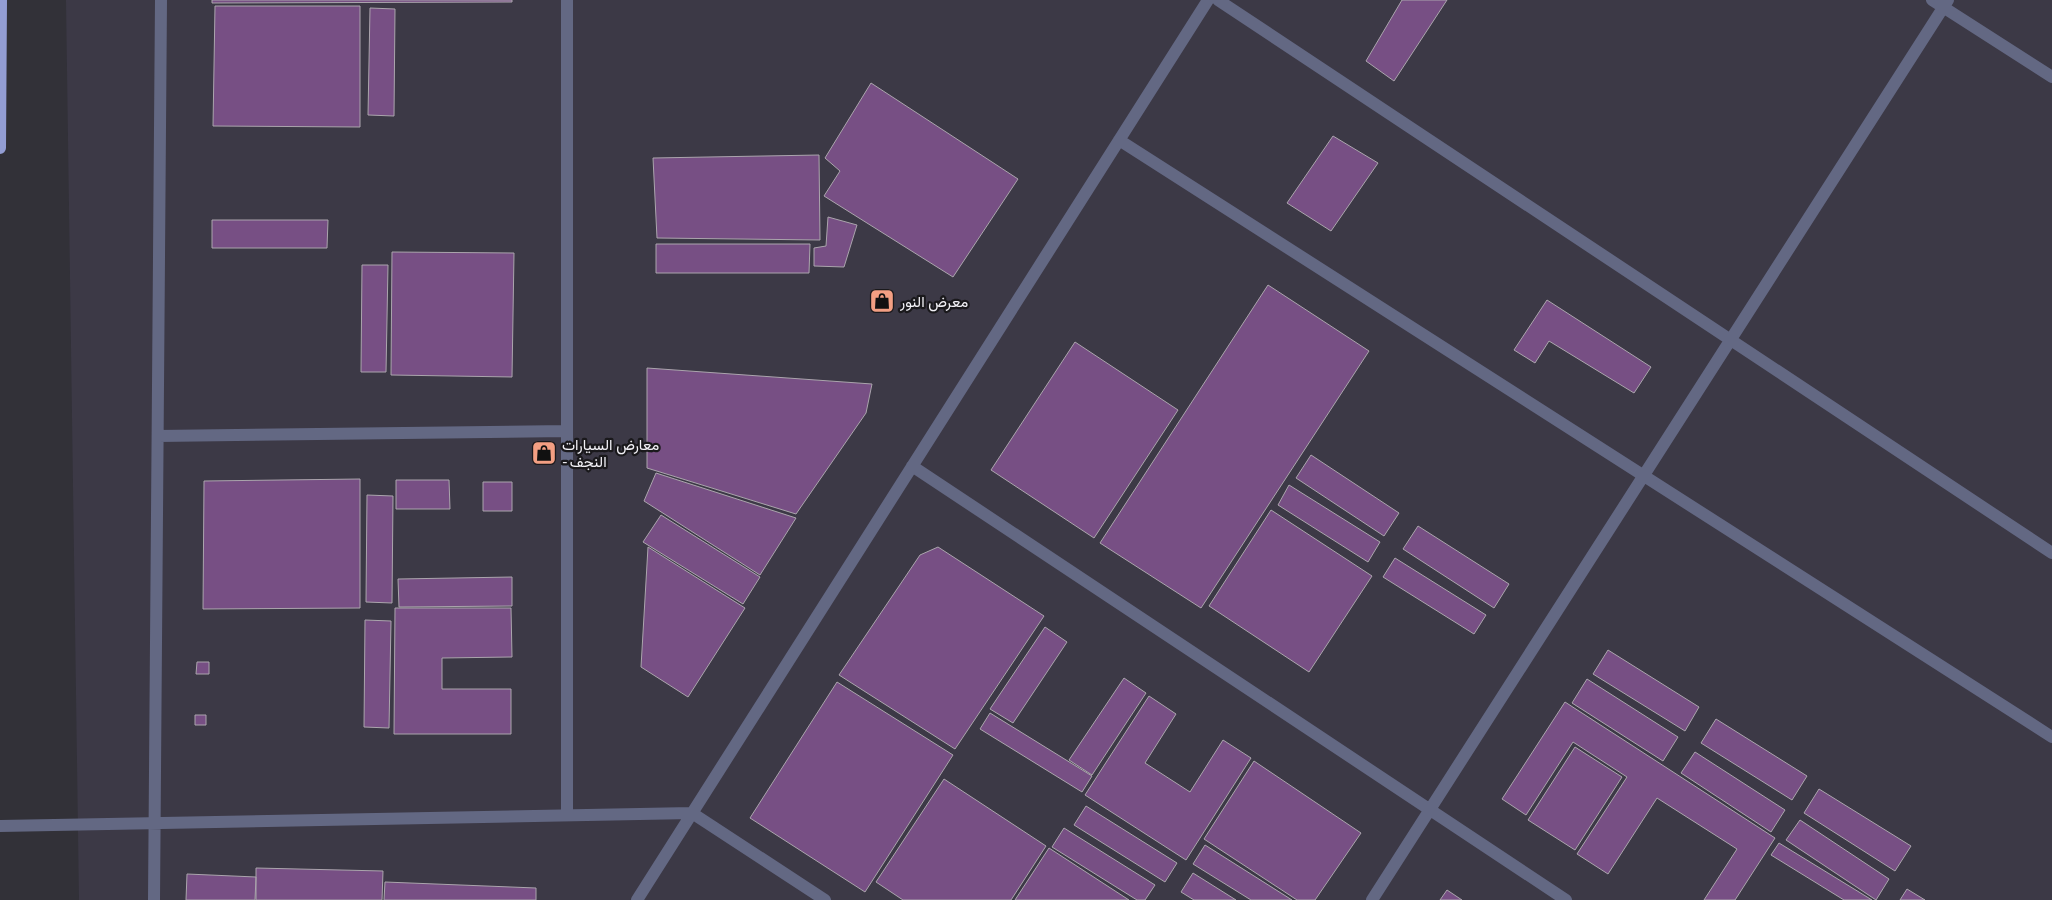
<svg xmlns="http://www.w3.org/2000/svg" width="2052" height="900" font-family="'Public Sans',Vazirmatn,sans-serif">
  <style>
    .built { fill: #3c3946 }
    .building { fill: #774f84; stroke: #aba5ad }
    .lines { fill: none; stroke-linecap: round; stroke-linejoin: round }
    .minor { stroke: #636883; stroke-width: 12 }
    .primary { stroke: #939dd3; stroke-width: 12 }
    .labels { text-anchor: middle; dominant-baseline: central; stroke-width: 4.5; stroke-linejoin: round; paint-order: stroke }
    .poi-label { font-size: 15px; fill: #f2f1f6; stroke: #1a191c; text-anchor: start }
  </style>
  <rect width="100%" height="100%" fill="#323138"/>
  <path class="built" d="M66 0H2052V900H79Z"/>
  <path class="building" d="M212 0H512V2L212 3Z
    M1402 0H1447L1394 81 1366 61Z
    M215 6H360V127L213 126Z
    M370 8 395 9 394 116 368 115Z
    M871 83 1018 179 953 277 824 196 840 171 825 158Z
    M1333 136 1378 163 1331 231 1287 203Z
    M819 155 820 240 657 238 653 158Z
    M828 217 857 225 844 267 814 266V248L826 246Z
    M212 220H328L327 248H212Z
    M656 244H810L809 273H656Z
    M392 252 514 253 512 377 391 375Z
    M362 265H388L386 372H361Z
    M1268 285 1369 351 1201 608 1100 543Z
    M1547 300 1651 367 1634 393 1549 341 1535 363 1514 350Z
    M1075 342 1178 410 1094 538 991 470Z
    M647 368 872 384 866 413 796 514 647 468Z
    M1311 455 1399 513 1384 536 1296 478Z
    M656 473 796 518 760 575 644 501Z
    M360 479V608L203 609 204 481Z
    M396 480H449L450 509H396Z
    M483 482H512V511H483Z
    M1289 485 1380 542 1368 562 1278 505Z
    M367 495 393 496 392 603 366 602Z
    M1271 510 1372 576 1309 672 1209 606Z
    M661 515 760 577 743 604 643 542Z
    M1418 526 1509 584 1494 608 1403 549Z
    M648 547 745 608 688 697 641 667Z
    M938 547 1044 616 955 749 839 675 920 555Z
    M1395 558 1486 615 1474 634 1383 577Z
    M512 577V606L399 607 398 579Z
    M395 608H511L512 657 442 658V689H511V734H394Z
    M365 620 391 621 389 728 364 727Z
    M1045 627 1067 642 1013 723 990 709Z
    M1608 650 1699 707 1685 731 1593 674Z
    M197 662H209V674H196Z
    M1124 678 1146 693 1092 775 1069 760Z
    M1587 679 1678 737 1663 761 1572 703Z
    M837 682 953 755 865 892 750 818Z
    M1149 696 1176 714 1145 763 1190 792 1223 740 1251 758 1186 860 1085 795Z
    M1565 702 1775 838 1735 900H1704L1737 849 1657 798 1608 874 1577 854 1627 777 1573 742 1526 815 1502 799Z
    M990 713 1092 776 1082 792 980 729Z
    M195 715H206V725H195Z
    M1716 719 1807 776 1792 800 1701 743Z
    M1575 747 1622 777 1575 850 1528 820Z
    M1695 752 1785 810 1771 832 1681 773Z
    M1254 761 1361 833 1315 900H1297L1204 839Z
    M944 779 1046 846 1011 900H903L876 882Z
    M1819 789 1911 846 1895 871 1804 813Z
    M1086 806 1177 863 1165 882 1074 825Z
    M1800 820 1889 879 1876 900 1786 840Z
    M1064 828 1155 885 1145 900H1137L1052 847Z
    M1779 843 1872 900H1844L1771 855Z
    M1205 845 1292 900H1251L1193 864Z
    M1049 848 1129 900H1015Z
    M256 868 383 871 382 900H256Z
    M1193 873 1236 900H1194L1181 892Z
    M187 874 256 877 255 900H186Z
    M385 882 536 888V900H384Z
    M1907 889 1925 900H1900Z
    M1447 890 1462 900H1440Z"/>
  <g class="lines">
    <path class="minor" d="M567 0V815
      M1218 0 2052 553
      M1932 0 2052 77
      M1119 140 2052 737
      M158 436 567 431
      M912 466 1566 900
      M0 826 692 813 825 900
      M154 900 161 0
      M637 900 1208 0
      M1372 900 1948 0"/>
    <path class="primary" d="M0 148 1 0"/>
  </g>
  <defs>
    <symbol id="shop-square" viewBox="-11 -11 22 22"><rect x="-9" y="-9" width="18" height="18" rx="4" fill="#f39f83" stroke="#1a191c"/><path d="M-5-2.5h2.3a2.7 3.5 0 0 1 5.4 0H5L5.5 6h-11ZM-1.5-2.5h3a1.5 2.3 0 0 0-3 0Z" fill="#111"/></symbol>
  </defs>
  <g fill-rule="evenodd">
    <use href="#shop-square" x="868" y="287" width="28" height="28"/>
    <use href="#shop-square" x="530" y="439" width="28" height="28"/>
  </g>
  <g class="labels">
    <g class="poi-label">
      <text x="900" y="301">معرض النور</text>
      <text x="562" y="444">معارض السيارات<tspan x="562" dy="17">- النجف</tspan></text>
    </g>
  </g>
</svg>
